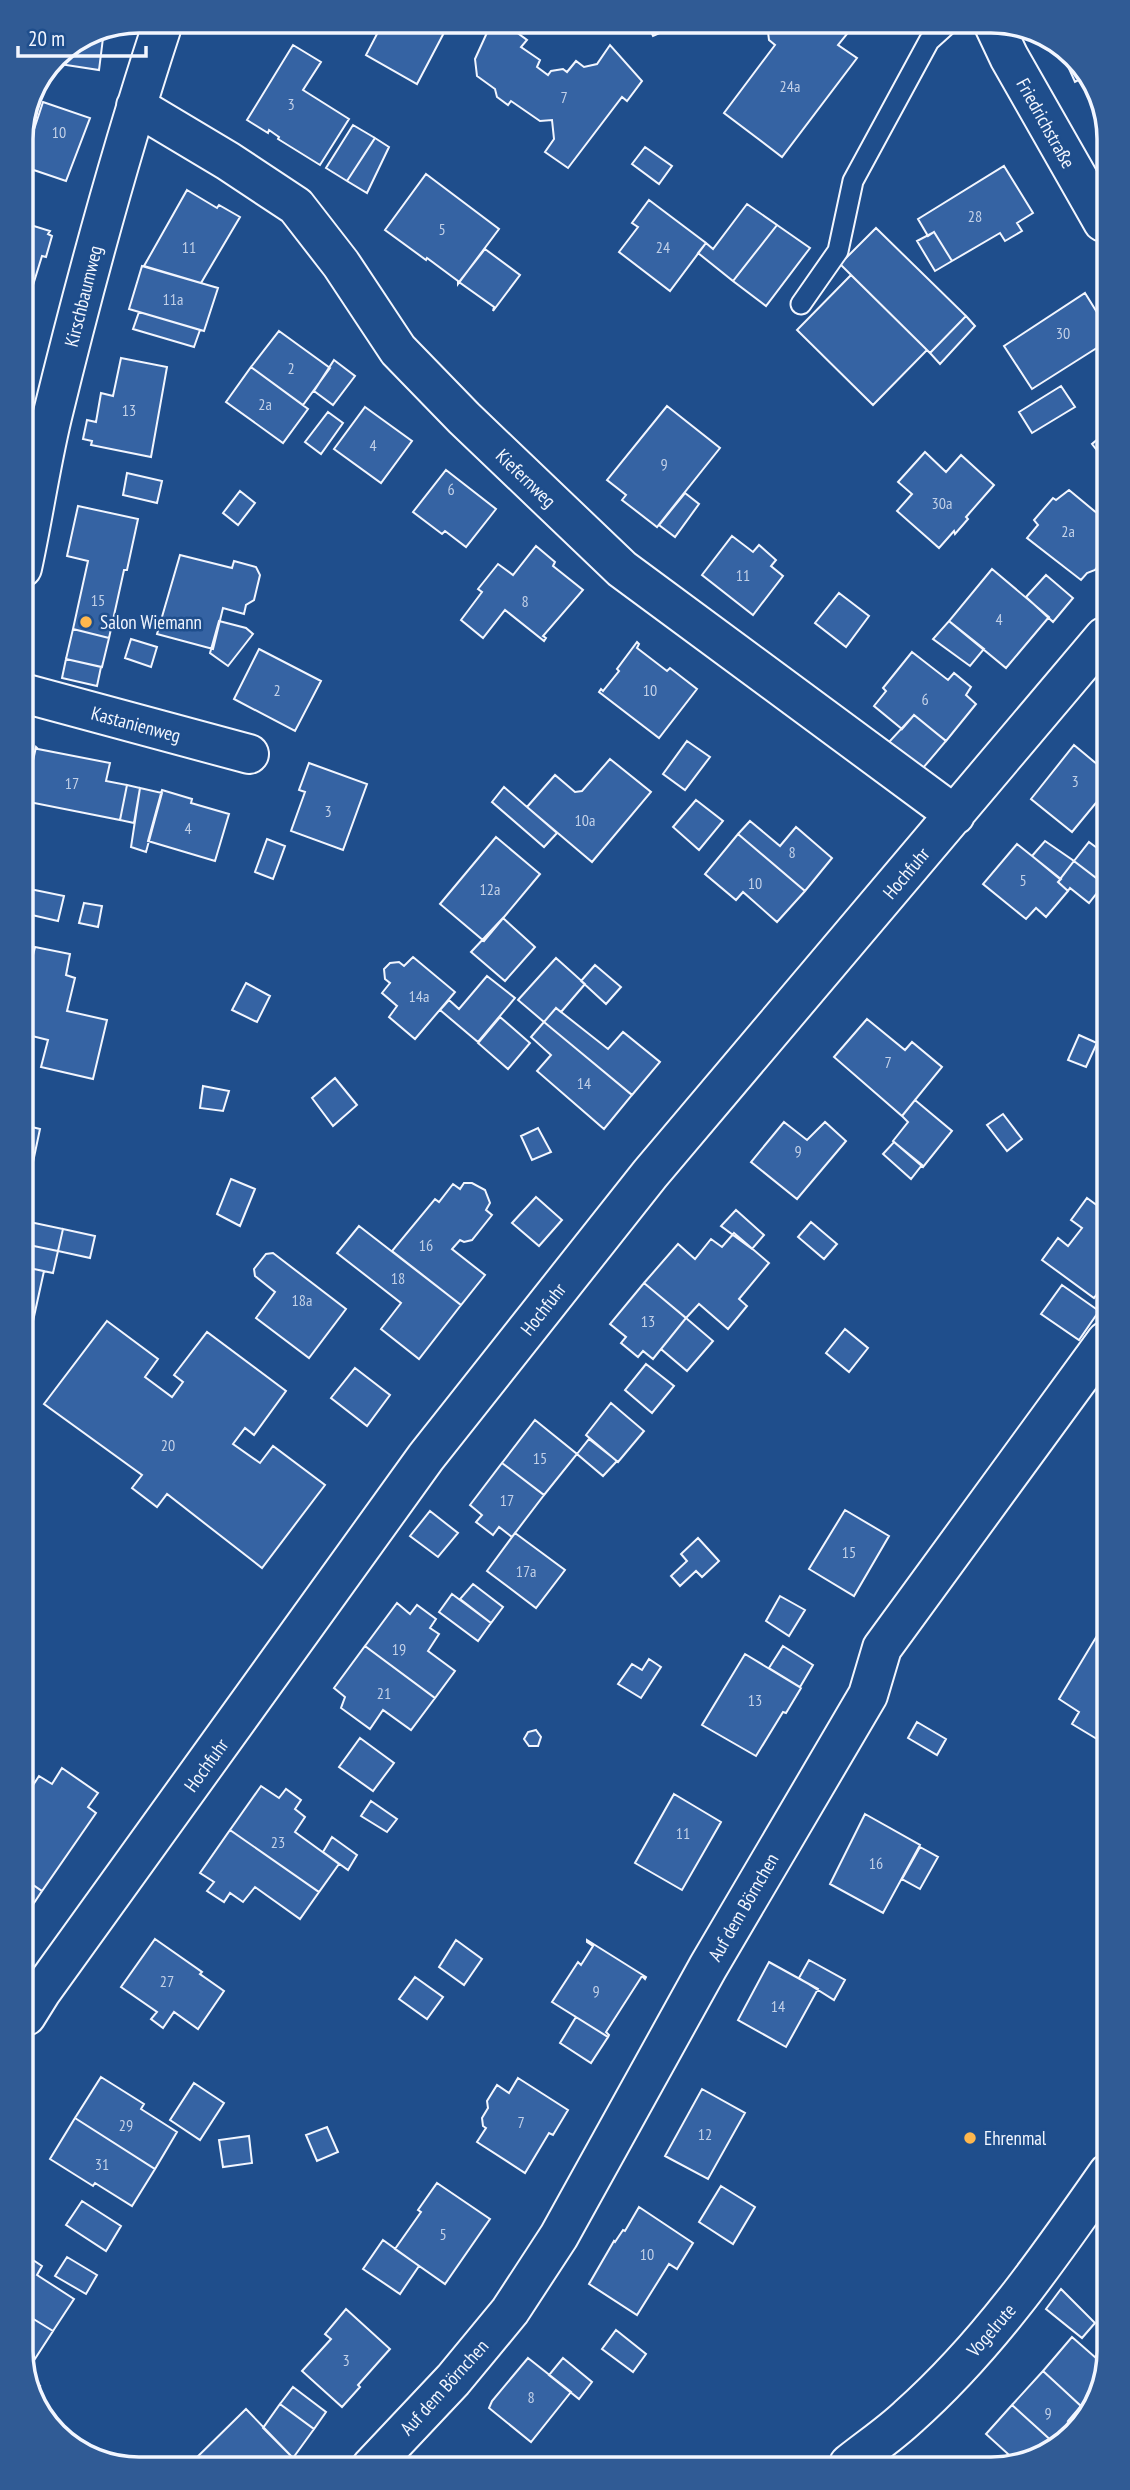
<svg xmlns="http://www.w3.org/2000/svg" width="1130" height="2490" font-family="'PT Sans Narrow',sans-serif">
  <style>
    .building { fill: #3563a3; stroke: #f2f6ff; stroke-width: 2 }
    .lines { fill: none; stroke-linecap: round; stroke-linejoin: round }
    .lane-casing { stroke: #f2f6ff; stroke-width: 23 }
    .street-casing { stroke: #f2f6ff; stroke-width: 42 }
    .lane { stroke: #1f4e8c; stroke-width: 19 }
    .street { stroke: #1f4e8c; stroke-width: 38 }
    .poi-dot { fill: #ffb74d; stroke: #1f4e8c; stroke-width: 2.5 }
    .labels { text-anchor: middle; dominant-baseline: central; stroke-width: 5; stroke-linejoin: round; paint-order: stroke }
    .number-label { font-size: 16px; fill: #c3d1e8 }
    .street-label { font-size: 19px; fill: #f2f6ff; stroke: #1f4e8c }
    .poi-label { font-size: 19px; fill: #f2f6ff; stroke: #1f4e8c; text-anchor: start }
    .rim { fill: none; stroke: #f2f6ff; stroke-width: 3.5 }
  </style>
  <rect width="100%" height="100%" fill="#1f4e8c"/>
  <path class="building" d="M792 23H810L819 29 823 23H833L847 34 838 45 857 58 782 157 724 113 775 45 769 40 768 32 774 24H782L788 28Z
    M680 24 653 36 648 25Z
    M490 26H508L527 40 521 47 540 60 537 67 548 75 551 71 563 69 567 72 576 61 584 67 597 64 610 45 642 81 627 101 622 97 568 168 545 152 554 139 552 120 540 121 511 101 508 105 497 97 495 89 477 76 475 59Z
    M363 27H447L417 84 366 55 377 34Z
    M95 30H104L99 70 53 63 56 55Z
    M1058 44 1063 46 1085 77 1075 82Z
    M293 45 321 62 303 90 349 119 320 165 278 139 279 137 269 130 268 133 247 120Z
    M43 102 90 118 66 181 22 166Z
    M353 125 375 138 347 181 326 168Z
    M375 138 389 147 367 193 347 181Z
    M645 147 672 166 659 184 632 164Z
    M1004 166 1033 213 1017 223 1022 231 1005 241 1000 233 952 261 934 232 928 236 918 219Z
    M426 174 499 229 458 284V281L427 258 426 260 385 230Z
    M187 190 217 208 219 205 240 217 201 283 144 266Z
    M649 200 706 243 670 291 619 252 638 227 632 223Z
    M747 204 777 225 733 281 698 253 706 243 713 249Z
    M21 222 50 231 48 234 52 236 46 257 42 256 29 298 22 296Z
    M777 225 810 248 766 306 733 281Z
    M876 228 966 316 930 353 840 264Z
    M934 232 952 261 935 271 917 241Z
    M485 249 520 275 493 311 494 307 459 282Z
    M142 266 218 288 204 331 129 309Z
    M851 275 927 350 873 405 797 330Z
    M1085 293 1103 322V344L1032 389 1004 346Z
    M139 312 200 330 194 347 133 329Z
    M966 316 975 326 940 364 930 353Z
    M279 331 330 368 303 405 251 367Z
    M121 358 167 367 151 457 91 445 92 441 83 439 87 420 96 422 101 393 113 396Z
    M334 360 355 376 333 405 314 391Z
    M251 367 308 409 283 443 226 402Z
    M1061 386 1075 407 1032 433 1019 412Z
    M667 406 720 448 657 527 622 500 626 495 607 480Z
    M365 407 412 441 381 483 334 449Z
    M328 412 343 423 321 454 305 442Z
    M1104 434V458H1103L1092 444Z
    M925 452 946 472 961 455 994 485 966 517 968 519 955 534 954 531 939 548 897 511 912 494 898 482Z
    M446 470 496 509 466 547 445 531 442 534 413 512Z
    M127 473 162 481 157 503 123 495Z
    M1069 490 1104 519V559L1095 570 1087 573 1081 580 1027 538 1038 525 1034 520 1053 498 1056 500Z
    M240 491 255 503 238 525 223 513Z
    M685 493 699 504 675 537 659 525Z
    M78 506 138 519 127 570H124L109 638 73 629 88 561 67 556Z
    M732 536 753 552 759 545 776 560 771 566 783 576 753 615 702 575Z
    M536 546 555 562 553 566 583 590 543 636 546 638 544 641 505 610 483 638 461 620 482 592 478 589 498 564 513 575Z
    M180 555 232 568 234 561 256 567 260 575 254 600 246 605 244 614 223 608 213 649 157 634Z
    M992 569 1049 617 1006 668 949 621Z
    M1046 575 1073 598 1053 622 1026 597Z
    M839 593 869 616 846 647 815 623Z
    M219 621 246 628 253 634 228 666 210 653Z
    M949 621 984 649 970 666 933 639Z
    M73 629 109 638 102 667 66 659Z
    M131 639 157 647 151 667 125 658Z
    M637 642 639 644 637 648 667 671 670 668 697 689 659 738 599 692 601 689 603 691 619 671 617 669Z
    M259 649 321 681 295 731 234 699Z
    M912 652 948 680 954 673 971 687 966 695 976 704 946 741 914 715 902 729 874 706 886 691 883 688Z
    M66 659 101 667 97 686 62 678Z
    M914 715 946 741 923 768 889 742Z
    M687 741 710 757 685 790 663 774Z
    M1074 745 1104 770 1105 792 1072 832 1031 799Z
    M36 747 38 749 110 763 106 781 127 785 120 820 24 801Z
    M610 759 651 792 592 862 527 807 555 775 575 792 582 791Z
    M309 763 367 784 343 850 291 831 305 792 299 790Z
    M127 785 140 788 134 823 120 820Z
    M504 787 557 833 544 847 492 802Z
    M140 788 162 793 146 852 131 847Z
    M162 790 192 799 191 803 229 814 215 861 148 841Z
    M696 800 723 821 699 850 673 827Z
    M750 821 780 846 796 827 832 858 805 891 738 834Z
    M738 834 805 891 777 922 743 892 736 900 705 874Z
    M496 837 540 874 484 941 440 904Z
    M267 839 285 846 273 879 255 872Z
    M1045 841 1074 861 1060 879 1032 856Z
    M1089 842 1105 854 1104 884 1074 861Z
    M1017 844 1061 879 1058 882 1068 891 1046 917 1036 908 1026 919 983 884Z
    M1074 861 1104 884 1089 903 1070 888 1068 891 1058 882Z
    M25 888 64 896 58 921 23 913Z
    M84 903 102 906 98 927 79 923Z
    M503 918 535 947 505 981 471 952Z
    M35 947 70 954 66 975 75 978 67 1011 107 1020 93 1079 41 1067 48 1040 24 1034V966L30 967Z
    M413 957 455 992 415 1039 389 1017 397 1006 382 993 390 983 385 979 384 969 390 963 399 962 404 966Z
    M556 958 585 984 561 1012 556 1008 544 1022 518 1000Z
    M595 965 621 987 606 1004 581 981Z
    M487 976 515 998 478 1042 440 1010 449 1000 459 1009Z
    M246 983 270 996 257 1022 232 1010Z
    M556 1008 608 1049 623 1032 660 1062 632 1095 544 1022Z
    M500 1017 530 1043 508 1069 478 1043Z
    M867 1019 905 1050 912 1042 942 1067 902 1116 834 1057Z
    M544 1022 632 1095 604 1129 537 1071 551 1055 531 1037Z
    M1079 1035 1097 1043 1086 1067 1068 1060Z
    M335 1078 357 1105 333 1126 312 1098Z
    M203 1086 229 1091 223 1111 200 1108Z
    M915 1100 952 1131 923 1167 893 1141 908 1122 902 1116Z
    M1003 1114 1022 1139 1007 1151 987 1125Z
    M784 1122 807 1140 825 1122 846 1141 797 1199 751 1162Z
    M24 1125 40 1129 26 1195H24Z
    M538 1128 551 1152 532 1160 521 1136Z
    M894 1142 922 1165 911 1179 883 1154Z
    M231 1179 255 1189 240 1226 217 1214Z
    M464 1183H472L485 1190 490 1203 486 1210 492 1215 472 1240 464 1242 460 1240 452 1249 485 1275 461 1305 392 1251 435 1199 439 1202 453 1184 460 1189Z
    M536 1197 562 1220 539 1246 512 1223Z
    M1087 1198 1106 1212V1281L1094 1298 1042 1260 1058 1238 1068 1246 1082 1228 1071 1220Z
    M736 1210 764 1235 752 1249 721 1226Z
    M25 1221 63 1229 58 1251 24 1244Z
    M811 1222 837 1244 824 1259 798 1237Z
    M359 1226 461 1305 419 1359 381 1329 401 1303 337 1253Z
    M63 1229 95 1236 90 1258 58 1251Z
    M734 1233 769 1263 739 1299 747 1306 728 1329 699 1304 686 1318 644 1283 678 1244 695 1259 711 1239 722 1247Z
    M24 1244 58 1251 53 1273 24 1267Z
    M273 1253 346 1309 309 1358 256 1318 275 1292 255 1276 254 1269 266 1254Z
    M24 1267 44 1271 33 1321 24 1319Z
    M644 1283 686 1318 653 1359 643 1351 638 1357 621 1343 626 1337 610 1324Z
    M1062 1285 1099 1311 1079 1340 1041 1314Z
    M686 1318 713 1341 687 1371 661 1349Z
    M107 1321 158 1359 145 1377 172 1397 183 1382 174 1375 207 1332 286 1391 254 1435 245 1428 233 1444 260 1463 273 1446 325 1485 262 1568 167 1494 157 1507 132 1488 142 1475 44 1404Z
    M845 1329 868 1348 849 1372 826 1353Z
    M646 1364 674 1386 652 1413 625 1390Z
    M355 1368 390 1395 367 1426 331 1398Z
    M611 1403 644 1431 618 1462 586 1435Z
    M535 1420 577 1454 544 1495 502 1463Z
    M589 1439 617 1461 603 1476 577 1454Z
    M502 1463 544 1495 512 1537 499 1527 493 1535 476 1522 482 1515 470 1505Z
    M845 1510 889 1536 854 1596 809 1569Z
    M430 1511 458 1533 438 1557 410 1536Z
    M515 1533 565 1570 536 1608 487 1571Z
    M698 1538 719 1561 702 1577 696 1571 680 1586 671 1576 687 1561 681 1554Z
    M473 1584 503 1607 491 1623 460 1599Z
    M452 1594 491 1623 478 1641 439 1612Z
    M780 1596 805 1610 789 1636 766 1621Z
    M397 1603 410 1614 417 1605 436 1619 430 1628 439 1634 428 1651 455 1671 435 1698 365 1646Z
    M1107 1619V1745L1072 1724 1079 1712 1059 1699Z
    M365 1646 435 1698 411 1730 383 1710 370 1729 341 1708 345 1697 334 1688Z
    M783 1646 813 1665 800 1687 769 1668Z
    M745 1654 801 1688 786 1713 783 1712 756 1756 702 1725Z
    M649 1659 661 1667 641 1698 618 1684 632 1664 642 1670Z
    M917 1722 946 1739 937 1755 908 1738Z
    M536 1730 541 1737 538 1746H529L524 1739 528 1732Z
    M360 1738 394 1763 373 1791 339 1767Z
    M62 1768 98 1793 88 1807 96 1813 42 1891 26 1880V1822L28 1819 26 1817V1796L39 1776 52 1784Z
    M261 1786 279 1798 286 1789 301 1800 295 1809 305 1817 295 1832 339 1864 319 1892 230 1830Z
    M674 1794 721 1822 682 1890 635 1863Z
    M371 1801 397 1819 387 1832 361 1816Z
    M865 1814 920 1845 883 1913 830 1884Z
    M230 1830 319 1892 300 1919 255 1887 243 1902 230 1893 224 1902 207 1891 214 1882 200 1873Z
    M332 1837 357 1855 348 1870 323 1852Z
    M920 1847 938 1857 920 1889 902 1879Z
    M26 1880 42 1891 26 1915Z
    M155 1939 202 1972 200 1974 224 1991 198 2029 174 2012 163 2028 151 2019 157 2012 121 1987Z
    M456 1940 482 1959 464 1985 439 1967Z
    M587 1940 646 1977 645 1979 642 1976 606 2032 609 2035 608 2037 552 2002 578 1962 581 1965 593 1946 587 1942Z
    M809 1960 845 1980 834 2000 799 1978Z
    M769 1962 818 1989 786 2047 738 2020Z
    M415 1977 443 1997 427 2019 399 1999Z
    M576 2017 608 2037 591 2063 560 2043Z
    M101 2077 144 2104 141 2109 177 2132 155 2169 75 2118Z
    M518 2078 568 2110 553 2135 549 2133 525 2173 477 2142 486 2128 483 2126 482 2118 488 2108 487 2101 497 2085 509 2093Z
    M194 2083 224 2103 200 2140 170 2120Z
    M702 2089 745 2113 708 2179 665 2156Z
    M75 2118 155 2169 132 2206 95 2183 93 2186 50 2159Z
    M327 2127 338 2152 317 2161 306 2135Z
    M249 2136 252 2163 223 2167 219 2140Z
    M437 2183 490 2219 445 2284 395 2249 421 2212 418 2210Z
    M721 2186 755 2207 733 2244 699 2222Z
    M82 2201 121 2226 106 2251 66 2225Z
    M639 2207 693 2243 677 2269 669 2264 637 2315 589 2284 614 2241 615 2242 623 2230 625 2231Z
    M383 2240 419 2266 400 2294 363 2269Z
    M27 2256 42 2266 37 2275 74 2299 53 2331 27 2315Z
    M67 2257 97 2275 86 2294 55 2276Z
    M1061 2289 1095 2323 1082 2338 1046 2309Z
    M346 2309 390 2349 358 2385 360 2387 342 2407 302 2371 331 2339 325 2334Z
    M27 2315 53 2331 31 2365 27 2363Z
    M616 2330 646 2354 633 2372 602 2349Z
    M1072 2337 1104 2365 1091 2402 1088 2399 1081 2406 1043 2371Z
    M528 2358 571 2392 531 2442 489 2408 492 2401Z
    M563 2358 592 2382 579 2399 549 2375Z
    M1043 2371 1081 2406 1068 2421 1077 2428 1055 2444 1012 2405Z
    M27 2378 40 2386 33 2397 27 2389Z
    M293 2387 326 2412 314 2429 280 2404Z
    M280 2404 314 2429 293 2458 263 2428Z
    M1012 2405 1055 2444 1029 2463H1018L986 2434Z
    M246 2409 295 2460 287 2468H186Z"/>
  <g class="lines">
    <defs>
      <path id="lane" d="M801 304 838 251 853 181 929 41 950 22"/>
      <path id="street" d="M992 21 1009 57 1103 222
        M136 106 228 161 296 206 341 264 398 350 464 418 622 569 955 815
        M22 568C33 518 40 467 52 417 84 286 119 157 161 29
        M23 693 249 754
        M26 2016 41 1992 426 1457 650 1174 1104 637
        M849 2464C869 2448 890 2434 908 2417 987 2347 1048 2259 1108 2173
        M371 2467 453 2380 510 2311 559 2236 708 1967 868 1695 882 1648 1106 1341"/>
    </defs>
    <use href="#lane" class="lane-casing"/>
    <use href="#street" class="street-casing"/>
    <use href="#lane" class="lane"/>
    <use href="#street" class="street"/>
  </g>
  <g class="poi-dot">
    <circle cx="86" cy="622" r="7"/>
    <circle cx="970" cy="2138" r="7"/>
  </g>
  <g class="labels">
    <g class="number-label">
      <text x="790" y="86">24a</text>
      <text x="564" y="97">7</text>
      <text x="291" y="104">3</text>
      <text x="59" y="132">10</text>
      <text x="975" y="216">28</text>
      <text x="442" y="229">5</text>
      <text x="189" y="247">11</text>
      <text x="663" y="247">24</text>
      <text x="173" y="299">11a</text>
      <text x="1063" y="333">30</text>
      <text x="291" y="368">2</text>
      <text x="265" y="404">2a</text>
      <text x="129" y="410">13</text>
      <text x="373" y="445">4</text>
      <text x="664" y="464">9</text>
      <text x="451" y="489">6</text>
      <text x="942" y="503">30a</text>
      <text x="1068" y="531">2a</text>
      <text x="743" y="575">11</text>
      <text x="98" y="600">15</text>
      <text x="525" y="601">8</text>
      <text x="999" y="619">4</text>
      <text x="277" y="690">2</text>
      <text x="650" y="690">10</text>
      <text x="925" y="699">6</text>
      <text x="1075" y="781">3</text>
      <text x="72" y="783">17</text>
      <text x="328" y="811">3</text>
      <text x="585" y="820">10a</text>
      <text x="188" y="828">4</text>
      <text x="792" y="852">8</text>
      <text x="1023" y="880">5</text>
      <text x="755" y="883">10</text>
      <text x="490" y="889">12a</text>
      <text x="419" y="996">14a</text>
      <text x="888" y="1062">7</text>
      <text x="584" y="1083">14</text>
      <text x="798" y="1151">9</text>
      <text x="426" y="1245">16</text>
      <text x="398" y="1278">18</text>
      <text x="302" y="1300">18a</text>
      <text x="648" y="1321">13</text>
      <text x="168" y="1445">20</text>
      <text x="540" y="1458">15</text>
      <text x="507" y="1500">17</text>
      <text x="849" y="1552">15</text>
      <text x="526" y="1571">17a</text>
      <text x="399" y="1649">19</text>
      <text x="384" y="1693">21</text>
      <text x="755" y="1700">13</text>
      <text x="683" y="1833">11</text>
      <text x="278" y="1842">23</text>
      <text x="876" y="1863">16</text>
      <text x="167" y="1981">27</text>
      <text x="596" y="1991">9</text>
      <text x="778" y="2006">14</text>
      <text x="521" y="2122">7</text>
      <text x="126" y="2125">29</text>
      <text x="705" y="2134">12</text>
      <text x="102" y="2164">31</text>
      <text x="443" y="2234">5</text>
      <text x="647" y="2254">10</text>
      <text x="346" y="2360">3</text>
      <text x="531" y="2397">8</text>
      <text x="1048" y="2413">9</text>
    </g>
    <g class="street-label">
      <text transform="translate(1046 123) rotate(61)">Friedrichstraße</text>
      <text transform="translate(83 296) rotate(-76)">Kirschbaumweg</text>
      <text transform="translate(526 478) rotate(44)">Kiefernweg</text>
      <text transform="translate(136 724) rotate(15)">Kastanienweg</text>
      <text transform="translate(906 873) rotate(-50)">Hochfuhr</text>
      <text transform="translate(543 1309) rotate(-52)">Hochfuhr</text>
      <text transform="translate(206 1765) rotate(-54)">Hochfuhr</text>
      <text transform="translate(743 1907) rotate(-60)">Auf dem Börnchen</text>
      <text transform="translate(991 2330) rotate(-49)">Vogelrute</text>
      <text transform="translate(444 2387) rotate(-48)">Auf dem Börnchen</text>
    </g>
    <g class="poi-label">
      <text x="100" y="622">Salon Wiemann</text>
      <text x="984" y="2138">Ehrenmal</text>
    </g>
  </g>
  <path d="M0 0H1130V2490H0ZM139 33H991A106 106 0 0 1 1097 139V2351A106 106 0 0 1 991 2457H139A106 106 0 0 1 33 2351V139A106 106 0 0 1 139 33Z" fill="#305b95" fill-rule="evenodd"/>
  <path class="rim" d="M139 33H991A106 106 0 0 1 1097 139V2351A106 106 0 0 1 991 2457H139A106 106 0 0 1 33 2351V139A106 106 0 0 1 139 33Z"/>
  <path d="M18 46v10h128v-10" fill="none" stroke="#f2f6ff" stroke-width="3.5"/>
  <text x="28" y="46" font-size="21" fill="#f2f6ff" stroke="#1f4e8c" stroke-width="5" paint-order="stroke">20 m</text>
</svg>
